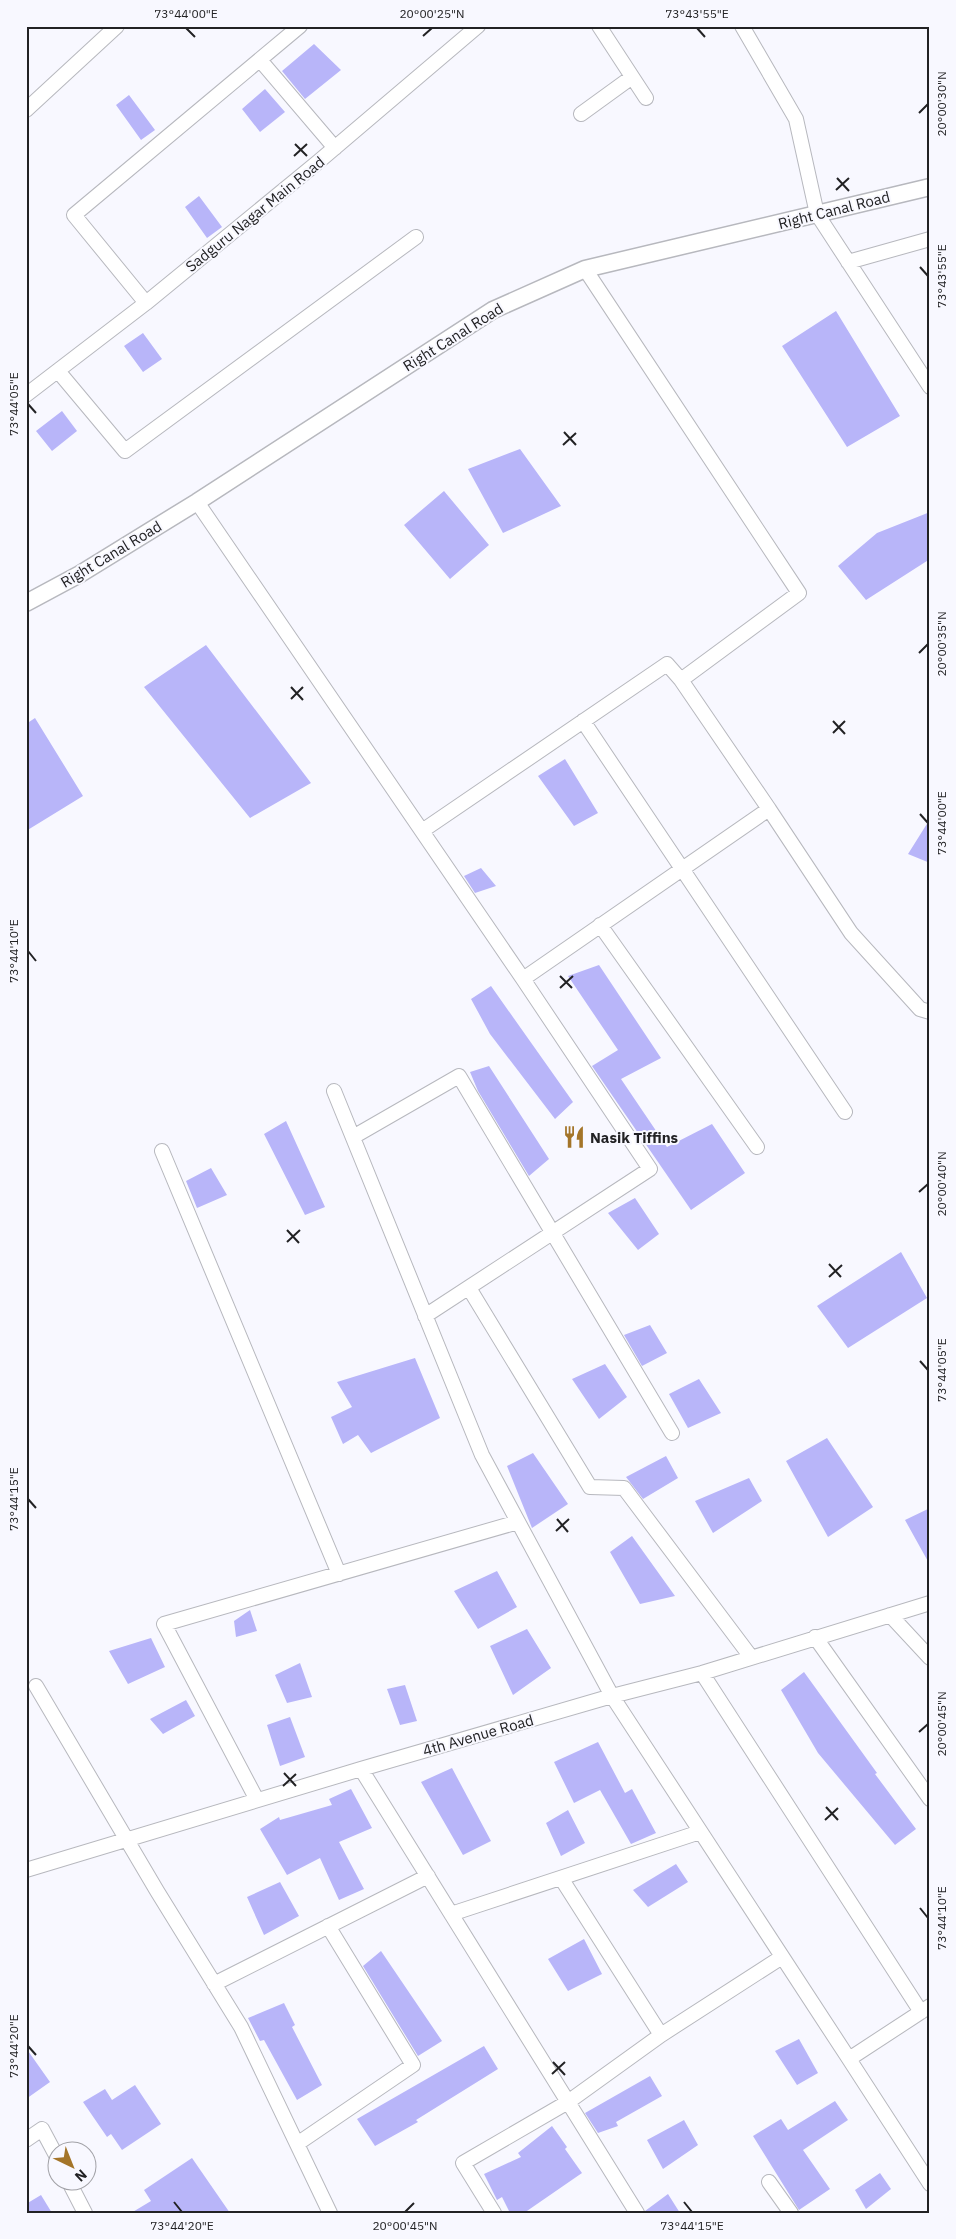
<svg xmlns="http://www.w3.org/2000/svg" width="956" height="2239" font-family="'IBM Plex Sans',sans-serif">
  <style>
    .building { fill: #b8b5f9 }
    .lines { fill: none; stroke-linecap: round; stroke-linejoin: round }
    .minor-casing { stroke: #b7b8be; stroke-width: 16 }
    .tertiary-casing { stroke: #b7b8be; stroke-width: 19 }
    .minor { stroke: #fff; stroke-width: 14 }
    .tertiary { stroke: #fff; stroke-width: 16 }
    .ticks { fill: none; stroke: #222224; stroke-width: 2 }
    .labels { text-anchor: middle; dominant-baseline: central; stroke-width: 4; stroke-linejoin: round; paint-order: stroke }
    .street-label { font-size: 15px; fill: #222224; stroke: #f8f8ff }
    .poi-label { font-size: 15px; font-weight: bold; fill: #222224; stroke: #f8f8ff; text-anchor: start }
    .neatline { fill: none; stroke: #222224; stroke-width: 2 }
    .ticks-label { font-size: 12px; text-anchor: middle; fill: #222224 }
  </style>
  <rect width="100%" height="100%" fill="#f8f8ff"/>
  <path class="building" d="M314 44 341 70 305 99 282 71Z
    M265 89 285 112 260 132 242 109Z
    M129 95 155 130 141 140 116 105Z
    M199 196 222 227 207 238 185 207Z
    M836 311 900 416 847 447 782 346Z
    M143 333 162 359 143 372 124 346Z
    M62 411 77 431 52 451 36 431Z
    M520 449 561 506 503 533 468 469Z
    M444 491 489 545 450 579 404 525Z
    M930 512V559L866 600 838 566 877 533Z
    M206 645 311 783 250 818 144 687Z
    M35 718 83 796 26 831V724Z
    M565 759 598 813 574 826 538 776Z
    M930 819V863L908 854Z
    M481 868 496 886 475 893 464 876Z
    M599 965 661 1058 621 1079 667 1147 712 1124 745 1173 691 1210 592 1066 618 1050 568 976Z
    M491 986 573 1102 555 1119 490 1034 471 999Z
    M489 1066 549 1159 529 1176 478 1091 470 1072Z
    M286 1121 325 1207 305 1215 264 1134Z
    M211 1168 227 1195 197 1208 186 1181Z
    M635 1198 659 1234 638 1250 608 1213Z
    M901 1252 927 1298 848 1348 817 1306Z
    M650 1325 667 1353 642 1366 624 1335Z
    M415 1358 440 1418 371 1453 358 1435 343 1444 331 1417 352 1407 337 1382Z
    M605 1364 627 1397 599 1419 572 1379Z
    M699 1379 721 1413 688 1428 669 1394Z
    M827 1438 873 1507 828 1537 786 1461Z
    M533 1453 568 1504 532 1528 507 1466Z
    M666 1456 678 1478 643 1499 626 1477Z
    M749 1478 762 1501 713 1533 695 1501Z
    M930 1508V1565L905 1520Z
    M632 1536 675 1596 640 1604 610 1552Z
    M497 1571 517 1607 478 1629 454 1591Z
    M250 1610 257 1631 236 1637 234 1621Z
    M527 1629 551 1668 513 1695 490 1646Z
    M151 1638 165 1667 128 1684 109 1651Z
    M300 1663 312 1697 287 1703 275 1675Z
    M804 1672 877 1773 875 1774 916 1829 895 1845 818 1753 781 1690Z
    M405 1685 417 1721 400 1725 387 1689Z
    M186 1700 195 1716 163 1734 150 1719Z
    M290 1717 305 1757 280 1766 267 1725Z
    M598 1742 625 1793 632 1789 656 1833 631 1844 600 1790 574 1803 554 1762Z
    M452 1768 491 1841 463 1855 421 1782Z
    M351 1789 372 1828 339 1842 364 1889 339 1900 320 1858 287 1875 260 1829 279 1817 280 1820 332 1805 329 1799Z
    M568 1810 585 1843 561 1856 546 1823Z
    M676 1864 688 1882 648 1907 633 1890Z
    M280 1882 299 1916 264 1935 247 1897Z
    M584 1939 602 1974 568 1991 548 1959Z
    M381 1951 442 2041 418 2056 363 1966Z
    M284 2003 295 2025 292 2027 322 2085 297 2100 264 2040 260 2041 248 2018Z
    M799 2039 818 2073 797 2085 775 2051Z
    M484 2046 498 2069 416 2120 418 2122 375 2146 357 2119Z
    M26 2048 50 2082 26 2099Z
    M650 2076 662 2096 616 2122 618 2126 598 2133 585 2113Z
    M135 2085 161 2124 122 2150 111 2134 107 2137 83 2102 105 2089 112 2100Z
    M835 2101 848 2120 803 2150 830 2189 799 2210 753 2136 781 2119 788 2130Z
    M684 2120 698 2145 663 2169 647 2140Z
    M552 2126 567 2147 565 2149 582 2173 524 2213H510L502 2197 497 2200 484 2174 521 2157 518 2153Z
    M192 2158 230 2213H131L151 2201 144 2190Z
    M880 2173 891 2189 866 2209 855 2190Z
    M668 2194 680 2213H646L645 2211Z
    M41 2195 52 2213H26V2204Z"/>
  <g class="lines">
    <defs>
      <path id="minor" d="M599 26 646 98
        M742 26 796 119 817 214 930 387
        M260 60 335 148
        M26 110 117 26
        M581 114 632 77
        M848 262 930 239
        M585 269 799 593 681 680
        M146 303 74 215 300 26
        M58 371 125 451 416 237
        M26 395 146 303 318 162 478 26
        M197 502 523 979 650 1169 425 1316
        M583 721 845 1112
        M422 831 667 664 681 680 769 809
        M600 925 757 1147
        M523 979 769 809 851 933 920 1009 930 1012
        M334 1091 482 1455 612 1696 849 2059
        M353 1137 459 1076 672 1433
        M162 1151 339 1574
        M469 1288 590 1487 624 1488 751 1657
        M890 1615 930 1658
        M815 1637 930 1799
        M702 1673 921 2012
        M36 1686 157 1891 241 2027 330 2213
        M361 1769 637 2213
        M257 1800 164 1624 518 1522
        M26 1870 361 1769 612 1696 702 1673 930 1603
        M561 1878 661 2035
        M451 1914 700 1832
        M214 1984 428 1876
        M930 2006 849 2059 930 2184
        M26 2140 42 2129 58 2159
        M297 2144 413 2065 328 1926
        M69 2182 85 2213
        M769 2182 791 2213
        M494 2213 463 2163 568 2102 661 2035 782 1957"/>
      <path id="tertiary" d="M26 603 80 574 197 502 493 310 585 269 930 187"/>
    </defs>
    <use href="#minor" class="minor-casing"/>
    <use href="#tertiary" class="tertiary-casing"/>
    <use href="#minor" class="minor"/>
    <use href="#tertiary" class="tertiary"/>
  </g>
  <path class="ticks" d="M186 28 195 37M697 28 705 37M423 36 432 28M919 113 928 104M295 144 307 156M294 156 307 144M837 178 849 191M836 190 849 178M920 267 928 276M28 404 36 413M564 432 576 445M563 445 576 433M919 653 928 644M291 687 303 700M291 699 303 687M833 721 845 734M833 733 845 721M920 814 928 823M28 951 36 961M560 976 572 988M560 988 573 976M919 1192 928 1184M287 1230 299 1243M287 1242 300 1230M829 1264 841 1277M829 1277 842 1265M920 1361 928 1370M28 1499 36 1508M557 1519 568 1532M556 1531 569 1519M919 1732 928 1724M284 1773 296 1786M283 1786 296 1774M826 1807 838 1820M825 1820 838 1808M920 1908 928 1918M28 2046 36 2055M553 2062 565 2075M552 2074 565 2062M174 2202 182 2212M684 2202 692 2212M405 2212 414 2203"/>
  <defs>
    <symbol id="restaurant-bare" viewBox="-9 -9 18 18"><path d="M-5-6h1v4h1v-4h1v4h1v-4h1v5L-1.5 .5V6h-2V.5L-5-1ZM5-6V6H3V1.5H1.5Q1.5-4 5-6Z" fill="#a47529" stroke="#f8f8ff" stroke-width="2.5" paint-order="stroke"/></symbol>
  </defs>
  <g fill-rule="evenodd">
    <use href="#restaurant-bare" x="558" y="1121" width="32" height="32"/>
  </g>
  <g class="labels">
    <g class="street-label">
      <text transform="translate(834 210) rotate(-14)">Right Canal Road</text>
      <text transform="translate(255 214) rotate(-39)">Sadguru Nagar Main Road</text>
      <text transform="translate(453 337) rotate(-32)">Right Canal Road</text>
      <text transform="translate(111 554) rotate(-31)">Right Canal Road</text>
      <text transform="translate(478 1735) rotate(-16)">4th Avenue Road</text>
    </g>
    <g class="poi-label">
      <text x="590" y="1137">Nasik Tiffins</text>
    </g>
  </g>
  <rect width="956" height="2239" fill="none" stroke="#f8f8ff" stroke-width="55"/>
  <g transform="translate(72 2166) rotate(137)"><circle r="24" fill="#f8f8ff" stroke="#a2a2a7"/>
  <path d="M0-4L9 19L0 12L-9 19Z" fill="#a47529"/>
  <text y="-8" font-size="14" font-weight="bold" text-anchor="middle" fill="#222224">N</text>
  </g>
  <rect x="28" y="28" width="900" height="2184" class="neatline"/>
  <g class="ticks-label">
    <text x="186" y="18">73°44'00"E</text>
    <text x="432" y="18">20°00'25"N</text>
    <text x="697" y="18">73°43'55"E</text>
    <text transform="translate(942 104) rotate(-90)" y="4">20°00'30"N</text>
    <text transform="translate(942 276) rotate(-90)" y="4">73°43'55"E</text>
    <text transform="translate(14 404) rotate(-90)" y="4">73°44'05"E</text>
    <text transform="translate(942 644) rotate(-90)" y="4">20°00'35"N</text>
    <text transform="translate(942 823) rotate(-90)" y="4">73°44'00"E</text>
    <text transform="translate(14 951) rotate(-90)" y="4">73°44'10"E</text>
    <text transform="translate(942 1184) rotate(-90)" y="4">20°00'40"N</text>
    <text transform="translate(942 1370) rotate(-90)" y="4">73°44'05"E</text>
    <text transform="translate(14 1499) rotate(-90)" y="4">73°44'15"E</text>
    <text transform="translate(942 1724) rotate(-90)" y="4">20°00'45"N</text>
    <text transform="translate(942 1918) rotate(-90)" y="4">73°44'10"E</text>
    <text transform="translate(14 2046) rotate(-90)" y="4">73°44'20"E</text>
    <text x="182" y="2230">73°44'20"E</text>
    <text x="405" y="2230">20°00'45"N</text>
    <text x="692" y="2230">73°44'15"E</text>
  </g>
</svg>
